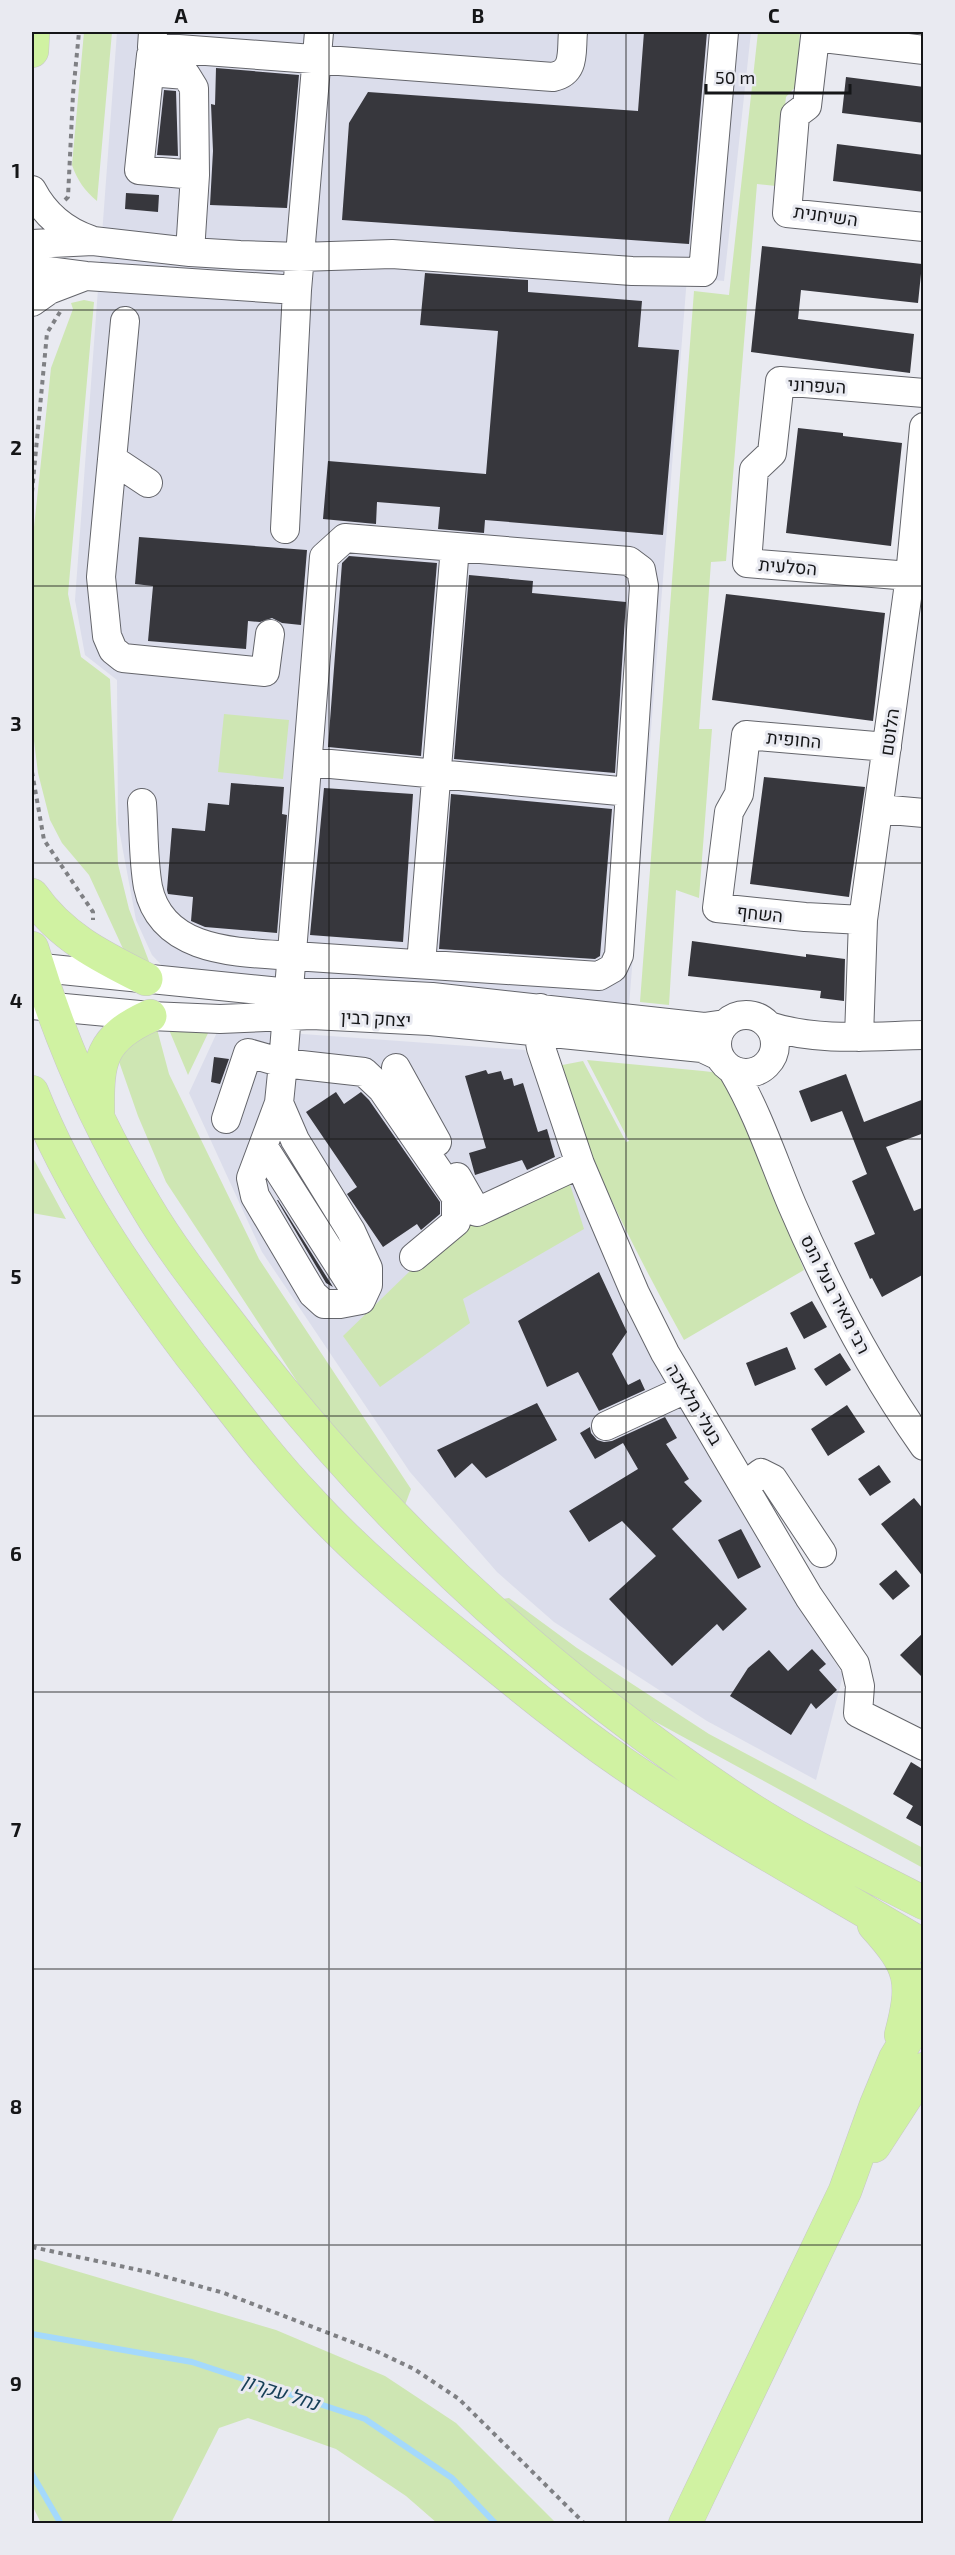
<svg xmlns="http://www.w3.org/2000/svg" width="955" height="2555" font-family="'Exo 2',Heebo,sans-serif">
  <style>
    .built { fill: #dbddeb }
    .green { fill: #cee6b3 }
    .lines { fill: none; stroke-linecap: round; stroke-linejoin: round }
    .stream { stroke: #a4d9fc; stroke-width: 6 }
    .building { fill: #37373d }
    .minor-casing { stroke: #64656b; stroke-width: 30 }
    .major-casing { stroke: #c7c7c8; stroke-width: 34 }
    .path { stroke: #7f8084; stroke-width: 4; stroke-dasharray: 4.5 4.5; stroke-linecap: butt }
    .minor { stroke: #fff; stroke-width: 28 }
    .major { stroke: #d0f2a2; stroke-width: 33 }
    .grid { fill: none; stroke: #151618; stroke-width: 1.5; stroke-opacity: 0.55 }
    .labels { text-anchor: middle; dominant-baseline: central; stroke-width: 6; stroke-linejoin: round; paint-order: stroke }
    .street-label { font-size: 18px; fill: #151618; stroke: #e9eaf1 }
    .water-label { font-size: 20px; font-style: italic; fill: #163f57; stroke: #e9eaf1 }
    .neatline { fill: none; stroke: #151618; stroke-width: 2 }
    .grid-label { font-size: 20px; text-anchor: middle; font-weight: bold; fill: #151618 }
  </style>
  <rect width="100%" height="100%" fill="#e9eaf1"/>
  <path class="built" d="M117 32H751L724 281 687 277 629 1006 171 975 152 955 136 920 118 824 117 680 85 655 75 600Z
    M219 1028 525 1050 608 1259 675 1398 843 1675 816 1780 707 1721 554 1622 497 1572 410 1472 262 1252 189 1093Z"/>
  <path class="green" d="M84 32H112L97 201C85 191 77 180 72 165Z
    M758 32H800L797 85 786 97 776 186 757 184 726 561 711 562 699 729H712L699 898 676 890 669 1005 640 1002 694 291 729 295Z
    M84 300 94 302 68 594 81 657 110 679 118 864 129 909 150 964 131 966 89 875 62 843 50 820 38 773 32 725 34 527 51 368 73 309 71 303Z
    M224 714 289 720 283 779 218 772Z
    M167 1025 211 1027 188 1075Z
    M157 1029 169 1074 259 1259 411 1489 402 1513 300 1386 166 1182 138 1116 116 1053Z
    M587 1060 703 1071 720 1073 738 1085 770 1181 804 1270 684 1340C634 1251 591 1160 552 1067L583 1061 626 1142 629 1141Z
    M32 1156 66 1219 32 1213Z
    M569 1181 584 1229 463 1299 470 1323 380 1387 343 1336 444 1238Z
    M509 1598 577 1648 709 1734 923 1848V1868L654 1721 591 1683 489 1601Z
    M32 2258 276 2330 385 2376 456 2423 556 2523H437L406 2496 336 2449 248 2418 219 2428 171 2523H41L32 2505Z"/>
  <g class="lines">
    <path class="stream" d="M32 2334 192 2362 365 2419 452 2478 496 2524
      M32 2474 61 2524"/>
  </g>
  <path class="building" d="M644 32H707L689 244 342 220 349 123 368 92 638 111Z
    M216 68 299 75 287 208 210 205 213 151 211 104 215 105Z
    M846 77 924 87V123L842 113Z
    M164 90 176 91 178 156 157 155Z
    M837 144 924 155V192L833 181Z
    M126 193 159 195 158 212 125 209Z
    M762 246 922 264 918 303 801 290 798 319 914 334 910 373 751 352Z
    M425 273 528 280V292L642 301 638 347 679 350 663 535 485 520 484 533 438 529 440 507 377 502 376 524 323 519 328 461 486 474 498 331 420 325Z
    M798 428 843 433V436L902 443 891 546 786 533Z
    M139 537 307 550 301 625 282 623 272 618 260 622 248 621 246 649 148 641 153 586 135 584Z
    M349 556 437 563 421 756 328 747 342 563Z
    M469 575 533 581 532 593 626 602 615 773 454 759Z
    M726 594 885 613 873 721 712 700Z
    M764 777 865 787 849 897 750 884Z
    M231 783 284 787 282 814 287 815 277 933 205 927 191 921 193 897 168 894 167 890 172 828 205 831 208 803 229 805Z
    M324 788 413 794 403 942 310 935Z
    M451 794 612 809 600 956 595 959 439 949Z
    M692 941 806 957V954L845 959 844 1001 820 998 821 991 688 976Z
    M214 1057 229 1059 220 1084 211 1082Z
    M486 1070 488 1074 501 1071 504 1080 512 1078 514 1086 523 1083 538 1132 547 1129 555 1157 527 1170 522 1160 475 1175 469 1153 486 1148 465 1076Z
    M846 1074 864 1122 924 1099V1133L886 1147 914 1211 924 1207V1274L882 1297 872 1278 870 1279 854 1243 875 1234 852 1181 867 1174 842 1111 811 1122 799 1091Z
    M336 1092 344 1104 361 1092 369 1100 440 1202V1214L421 1230 417 1224 383 1247 347 1194 357 1187 306 1112Z
    M277 1200H278L333 1287 326 1283Z
    M599 1272 627 1332 612 1354 628 1385 640 1379 645 1390 599 1411 578 1372 547 1387 518 1321Z
    M812 1301 827 1327 804 1339 790 1313Z
    M787 1347 796 1369 755 1386 746 1363Z
    M840 1353 851 1370 826 1386 814 1369Z
    M537 1403 557 1440 486 1478 472 1463 455 1478 437 1450Z
    M847 1405 865 1432 828 1456 811 1429Z
    M665 1417 677 1438 666 1444 689 1479 684 1482 702 1501 672 1529 747 1609 723 1631 717 1624 672 1666 609 1599 656 1556 622 1521 589 1542 569 1511 638 1469 623 1443 595 1459 580 1433 590 1427 591 1433 597 1440 604 1442 612 1441Z
    M879 1465 891 1482 870 1496 858 1479Z
    M914 1498 924 1510V1578L881 1524Z
    M741 1529 761 1567 738 1579 718 1540Z
    M896 1570 910 1586 893 1600 879 1584Z
    M924 1632V1679L900 1655Z
    M812 1649 826 1664 819 1670 837 1690 816 1709 811 1703 791 1735 730 1696 748 1668 769 1650 788 1671Z
    M911 1762 924 1770V1828L906 1818 913 1806 893 1794Z"/>
  <g class="lines">
    <defs>
      <path id="minor" d="M153 32 152 47 553 77C576 72 571 52 573 32
        M924 50 815 37 807 106 795 115 787 213 924 227
        M151 55 139 170 195 175
        M149 72 186 75 194 88 195 175 190 252
        M32 190C45 215 64 231 91 240
        M32 244 93 241 190 252 240 255 300 257 392 254 632 271 703 272 724 32
        M32 269 86 276 297 290
        M32 302 49 290 83 277
        M125 321 101 577 107 636 113 650 123 658 265 672 270 634
        M112 459 148 483
        M285 529 297 290 319 32
        M910 576 747 563 754 470 772 453 780 381 924 393
        M309 762 630 792
        M142 803C144 830 143 860 148 887 162 954 240 952 294 956L599 976 613 968 619 955 644 586 641 570 629 561 345 538 324 557 283 1063 279 1103 251 1178 255 1196 313 1294 324 1304H340L361 1300 368 1285V1268L351 1231 295 1140 279 1103
        M879 809 924 813
        M863 920 805 917 717 908 729 812 739 794 746 735 887 747
        M421 964 455 547
        M32 967 290 993H354L432 997 704 1027 725 1024
        M32 1005 150 1016 220 1019 312 1015 430 1021 702 1048 719 1056
        M540 1008 538 1032 541 1048 580 1164 635 1293 665 1353 809 1597 855 1664 860 1686 858 1713 924 1746
        M717 1044a29 29 0 1 1 58 0a29 29 0 1 1-58 0Z
        M769 1026C818 1042 873 1036 924 1035
        M859 1037 863 920 910 576 924 427
        M396 1068 437 1142
        M733 1071C758 1113 773 1160 792 1205 828 1289 871 1371 924 1446
        M226 1119 248 1053 283 1063 364 1072 382 1089 456 1197V1222L414 1257
        M263 1146 361 1300
        M457 1177 477 1212 580 1164
        M606 1426 686 1389
        M744 1486 761 1473 773 1479 822 1553"/>
      <path id="major" d="M32 51 33 32
        M32 895C61 937 102 957 146 979
        M32 948C59 1037 98 1127 146 1206 173 1252 208 1295 240 1337 378 1518 545 1673 735 1799 795 1839 860 1870 924 1903
        M32 1092C70 1188 129 1274 191 1356 229 1404 265 1454 307 1498 357 1553 414 1600 471 1646 520 1686 569 1726 621 1762 718 1829 822 1885 924 1946
        M98 1112C97 1060 101 1038 150 1016
        M874 1925C912 1967 915 1981 901 2035
        M874 2146 924 2069
        M685 2524 845 2191 876 2105 895 2059 924 2010"/>
    </defs>
    <use href="#minor" class="minor-casing"/>
    <use href="#major" class="major-casing"/>
    <path class="path" d="M65 200 68 197 73 94 79 32
      M32 492 47 333 60 312
      M32 772 44 840 93 912V920
      M32 2247 148 2272 224 2293 378 2352 414 2369 459 2399 585 2524"/>
    <use href="#minor" class="minor"/>
    <use href="#major" class="major"/>
  </g>
  <path class="grid" d="M329 32V2524M626 32V2524M32 310H924M32 586H924M32 863H924M32 1139H924M32 1416H924M32 1692H924M32 1969H924M32 2245H924"/>
  <g class="labels">
    <g class="street-label">
      <text transform="translate(826 215) rotate(8)">השיחנית</text>
      <text transform="translate(817 385) rotate(3)">העפרוני</text>
      <text transform="translate(788 566) rotate(5)">הסלעית</text>
      <text transform="translate(889 732) rotate(-82)">הלוטם</text>
      <text transform="translate(794 739) rotate(5)">החופית</text>
      <text transform="translate(760 913) rotate(6)">השחף</text>
      <text transform="translate(376 1018) rotate(3)">יצחק רבין</text>
      <text transform="translate(836 1294) rotate(63)">רבי מאיר בעל הנס</text>
      <text transform="translate(695 1404) rotate(59)">בעלי מלאכה</text>
    </g>
    <g class="water-label">
      <text transform="translate(281 2391) rotate(18)">נחל עקרון</text>
    </g>
  </g>
  <rect width="955" height="2555" fill="none" stroke="#e9eaf1" stroke-width="66"/>
  <path d="M706 84v9h144v-9" fill="none" stroke="#151618" stroke-width="3"/>
  <text x="715" y="84" font-size="18" fill="#151618" stroke="#e9eaf1" stroke-width="4.5" paint-order="stroke">50 m</text>
  <rect x="33" y="33" width="889" height="2489" class="neatline"/>
  <g class="grid-label">
    <text x="181" y="23">A</text>
    <text x="478" y="23">B</text>
    <text x="774" y="23">C</text>
    <text x="16" y="178">1</text>
    <text x="16" y="455">2</text>
    <text x="16" y="731">3</text>
    <text x="16" y="1008">4</text>
    <text x="16" y="1284">5</text>
    <text x="16" y="1561">6</text>
    <text x="16" y="1837">7</text>
    <text x="16" y="2114">8</text>
    <text x="16" y="2391">9</text>
  </g>
</svg>
